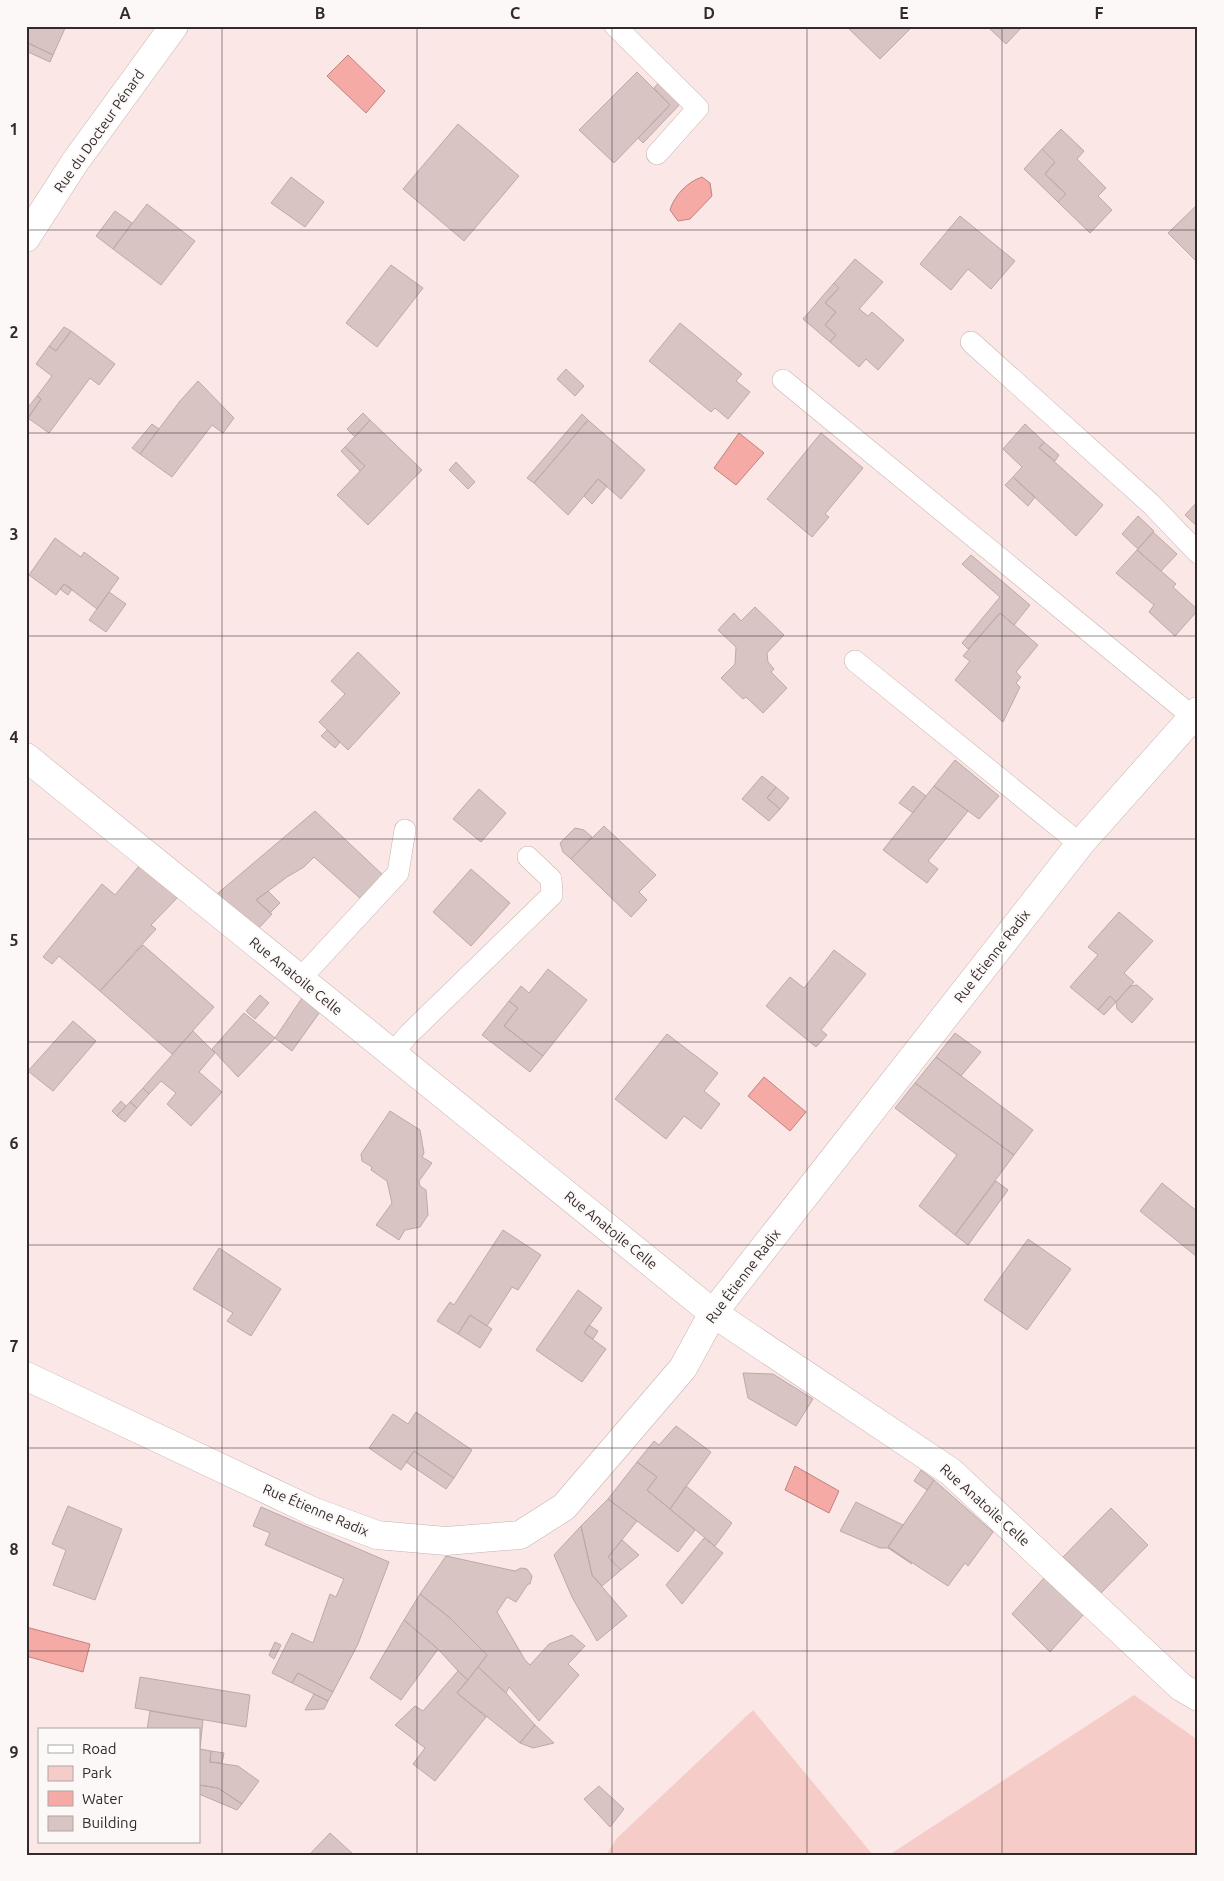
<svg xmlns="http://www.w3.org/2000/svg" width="1224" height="1881" font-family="Ubuntu,sans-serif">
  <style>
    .green { fill: #f6ccc9 }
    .water { fill: #f6aaa6; stroke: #bc8481 }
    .building { fill: #d8c4c3; stroke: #bca9a8 }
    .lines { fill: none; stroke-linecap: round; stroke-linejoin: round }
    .lane-casing { stroke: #c7b3b2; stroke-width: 22 }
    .street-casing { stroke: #c7b3b2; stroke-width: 29 }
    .lane { stroke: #fff; stroke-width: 21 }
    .street { stroke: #fff; stroke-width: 28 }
    .grid { fill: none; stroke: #332b2b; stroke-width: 1; stroke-opacity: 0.55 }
    .labels { text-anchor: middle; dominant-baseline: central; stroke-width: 4; stroke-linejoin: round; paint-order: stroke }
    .street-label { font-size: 14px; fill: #332b2b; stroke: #fcf8f8 }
    .neatline { fill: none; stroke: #332b2b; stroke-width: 2 }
    .grid-label { font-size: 16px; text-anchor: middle; font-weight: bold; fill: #332b2b }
  </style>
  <rect width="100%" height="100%" fill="#fbe7e5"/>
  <path class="green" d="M1134 1695 1198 1740V1855H889Z
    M753 1710 873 1855H606L617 1838Z"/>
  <path class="water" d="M348 55 385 91 366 113 327 76Z
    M702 177 710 183 712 196 690 219 678 221 670 210C674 196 687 182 702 177Z
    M739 433 764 453 736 485 714 468Z
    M764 1077 806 1112 790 1131 748 1096Z
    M795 1466 839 1491 829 1513 785 1490Z
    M26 1627 90 1644 83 1672 26 1656Z"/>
  <path class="building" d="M26 26H66L53 55 26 42Z
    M846 26H913L880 59Z
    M990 26H1023L1006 44 989 28Z
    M26 42 53 55 50 62 26 51Z
    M637 72 670 105 614 163 579 130Z
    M661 80 683 101 643 143 638 138 670 105 654 88Z
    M458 124 519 176 464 241 403 189Z
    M1061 129 1084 151 1077 159 1106 188 1098 196 1112 210 1090 233 1058 202 1066 194 1045 174 1055 162 1042 149Z
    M1042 149 1055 162 1045 174 1066 194 1058 202 1024 169Z
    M291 177 324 202 305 227 271 203Z
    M147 204 195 241 161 285 113 249Z
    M1198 204V263L1168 233Z
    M115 211 132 223 113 249 96 236Z
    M960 216 1015 261 991 289 968 269 951 290 920 264Z
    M855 259 883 282 859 309 868 316 872 312 904 340 878 370 866 359 859 367 830 342 836 335 825 325 836 312 825 303 839 288 834 283Z
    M391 265 423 288 377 347 346 323Z
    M834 283 839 288 825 303 836 312 825 325 836 335 830 342 803 319Z
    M680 323 742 374 736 381 750 392 728 419 715 408 711 412 649 361Z
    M64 327 71 331 56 351 49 346Z
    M71 331 115 364 99 385 90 378 49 433 28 418 41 399 37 396 52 376 36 364 49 346 56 351Z
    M566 369 584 386 575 396 557 379Z
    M198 381 234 418 223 433 212 425 172 477 140 454 180 401Z
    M37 396 41 399 28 418 26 410Z
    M363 413 370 420 355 437 347 429Z
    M582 414 588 420 534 483 527 478Z
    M370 420 422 470 368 525 337 495 365 466 345 447Z
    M588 420 645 470 621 499 598 479 568 515 534 483Z
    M152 424 159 429 140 454 132 448Z
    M1025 424 1044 442 1039 448 1103 505 1076 536 1013 477 1022 467 1003 449Z
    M821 433 863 468 825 514 829 517 812 537 767 499Z
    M1044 442 1059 455 1055 461 1039 448Z
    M345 447 365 466 360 471 341 451Z
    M456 462 475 482 468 489 449 470Z
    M1013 477 1035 497 1028 506 1005 485Z
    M598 479 607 486 592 504 584 496Z
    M1198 501V527L1185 515Z
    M1138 516 1154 531 1138 549 1122 534Z
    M1153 532 1177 554 1161 571 1137 550Z
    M55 538 81 557 84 552 119 578 97 609 64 584 56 595 29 575Z
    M1137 550 1176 584 1173 587 1198 610 1175 636 1149 612 1154 605 1116 573Z
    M971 555 1030 605 1014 625 1000 613 968 649 962 643 1000 597 962 564Z
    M64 584 72 589 68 595 60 589Z
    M109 592 126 604 106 632 89 620Z
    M755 607 784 635 767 653 768 662 774 669 771 672 787 688 763 713 746 697 743 699 721 678 735 664 736 647 718 630 734 613 741 621Z
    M1000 613 1038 645 1016 672 1021 677 1016 683 1020 687 1003 722 955 680 970 661 963 656Z
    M358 652 400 693 348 750 319 722 345 694 331 681Z
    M327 730 340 742 335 748 321 736Z
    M955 760 999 796 979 819 934 786Z
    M762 776 776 787 767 798 780 809 769 821 742 799Z
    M913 786 926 796 913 813 899 803Z
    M934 786 968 811 928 861 938 869 927 883 883 850Z
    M776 787 789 798 780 809 767 798Z
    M479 789 506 813 481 842 453 819Z
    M315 811 384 876 362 900 314 857 304 867 287 877 256 900 272 914 259 928 217 894Z
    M604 826 656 875 639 892 647 900 631 917 571 859Z
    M575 828 584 830 592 837 571 859 563 852 560 843Z
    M139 866 179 896 151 925 156 929 100 991 59 956 52 964 43 957 102 884 115 895Z
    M471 869 510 903 471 946 433 912Z
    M268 891 280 903 270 913 256 900Z
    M1119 912 1153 941 1124 973 1134 982 1116 1002 1110 996 1098 1010 1070 987 1098 955 1088 947Z
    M143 945 214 1007 172 1054 100 991Z
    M834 950 866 974 821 1030 827 1035 816 1047 766 1006 790 977 804 988Z
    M548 969 587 1000 543 1056 504 1026 518 1008 509 1001 521 986 529 993Z
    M1137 985 1153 999 1132 1023 1117 1009 1116 1002 1130 986Z
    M260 995 269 1003 255 1019 246 1011Z
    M304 995 322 1009 292 1051 275 1038Z
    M1110 996 1116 1002 1104 1015 1098 1010Z
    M509 1001 518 1008 504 1026 543 1056 530 1072 482 1035Z
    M244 1013 275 1038 238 1077 212 1049Z
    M73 1021 96 1041 53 1091 28 1071Z
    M193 1031 215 1053 199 1072 222 1092 191 1126 167 1104 176 1093 161 1081 149 1094 143 1088Z
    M955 1033 981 1052 961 1076 936 1057Z
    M667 1034 718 1073 704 1091 720 1104 701 1129 684 1116 666 1139 615 1099Z
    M936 1057 1033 1130 1014 1155 915 1083Z
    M915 1083 1014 1155 955 1235 919 1206 957 1155 895 1108Z
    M143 1088 149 1094 137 1108 130 1102Z
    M121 1101 126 1106 117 1116 112 1111Z
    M130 1102 137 1108 125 1122 117 1116Z
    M390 1111 420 1130 424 1153 422 1157 432 1163 419 1181 420 1186 426 1190 428 1215 420 1227 405 1230 399 1240 376 1225 392 1203 387 1181 371 1170 372 1167 362 1161 361 1154Z
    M996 1181 1008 1190 968 1245 955 1235Z
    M1162 1183 1198 1212V1253L1196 1256 1140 1211Z
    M503 1230 541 1255 518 1290 512 1287 487 1326 470 1315 458 1334 437 1321 450 1302 454 1305Z
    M1028 1239 1071 1269 1027 1330 984 1300Z
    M219 1248 281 1289 251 1336 227 1321 233 1313 193 1289Z
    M578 1290 602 1308 584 1333 606 1349 582 1382 536 1350Z
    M470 1315 492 1329 480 1348 458 1334Z
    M589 1325 598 1331 593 1339 584 1333Z
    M743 1373 773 1374 813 1399 796 1426 748 1398Z
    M416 1412 472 1450 454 1478 414 1451 401 1470 369 1448 393 1414 408 1424Z
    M676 1426 711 1452 670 1509 647 1490 657 1477 637 1462 654 1441 659 1445Z
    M414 1451 454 1478 446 1489 406 1462Z
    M637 1462 657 1477 647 1490 695 1530 678 1552 608 1499Z
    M921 1470 934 1480 927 1490 914 1481Z
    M934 1480 993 1532 968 1566 965 1563 948 1586 888 1547Z
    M686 1486 732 1523 715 1546 670 1509Z
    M608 1499 637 1521 608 1557 621 1570 602 1586 592 1575 581 1526Z
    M856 1502 903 1525 888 1547 912 1564 888 1548H880L840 1531Z
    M68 1506 122 1529 95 1600 53 1585 66 1550 52 1544Z
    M261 1507 389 1562 358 1644 333 1692 298 1673 292 1683 272 1673 292 1633 313 1643 330 1594 336 1597 344 1579 265 1545 270 1533 253 1526Z
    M1111 1508 1148 1545 1101 1593 1063 1557Z
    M581 1526 592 1575 627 1616 597 1641 572 1597 554 1555Z
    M704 1538 723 1553 682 1604 666 1585Z
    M622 1540 639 1555 621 1570 608 1557Z
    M446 1556 515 1571 521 1568 527 1569 532 1576 530 1584H528L516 1602 507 1597 497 1612 525 1660 530 1665 549 1644 572 1635 585 1646 568 1664 579 1675 539 1721 509 1687 506 1693 478 1667 487 1655 450 1618 420 1594Z
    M1044 1578 1084 1614 1050 1652 1012 1614Z
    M420 1594 450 1618 487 1655 468 1680 458 1671 438 1649 404 1620Z
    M404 1620 438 1649 401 1700 370 1678Z
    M275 1642 281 1645 274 1659 269 1655Z
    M478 1667 506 1693 535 1725 520 1743 457 1693Z
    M458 1671 468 1680 457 1693 486 1717 435 1781 413 1764 425 1748 395 1725 415 1706 423 1711Z
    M298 1673 333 1692 328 1701 292 1683Z
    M140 1677 250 1695 246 1727 135 1708Z
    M314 1694 328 1701 324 1709 305 1710Z
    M150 1711 203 1720 200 1749 211 1751 210 1762 238 1766 259 1781 242 1804 218 1788 199 1785V1730H147Z
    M535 1725 554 1743 533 1748 520 1743Z
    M211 1751 224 1753 222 1763 210 1762Z
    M199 1785 218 1788 242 1804 237 1810 199 1794Z
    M599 1786 624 1809 610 1827 584 1799Z
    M330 1833 354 1855H309Z"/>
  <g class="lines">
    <defs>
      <path id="lane" d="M615 26 698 108 657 154
        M971 342 1151 504 1198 553
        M783 380 1193 717
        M855 661 1080 844
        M300 979 398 873 405 830
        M392 1054 409 1034 552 895 551 879 528 857"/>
      <path id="street" d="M26 238 75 162 174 26
        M26 757 713 1313 951 1472 1181 1687 1198 1697
        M26 1376 312 1511 377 1535 446 1541 520 1535 564 1507 683 1368 713 1313 1080 844 1198 711"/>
    </defs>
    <use href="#lane" class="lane-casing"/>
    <use href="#street" class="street-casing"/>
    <use href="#lane" class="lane"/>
    <use href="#street" class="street"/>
  </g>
  <path class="grid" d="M222 26V1855M417 26V1855M612 26V1855M807 26V1855M1002 26V1855M26 230H1198M26 433H1198M26 636H1198M26 839H1198M26 1042H1198M26 1245H1198M26 1448H1198M26 1651H1198"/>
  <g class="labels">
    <g class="street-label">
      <text transform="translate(99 131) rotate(-55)">Rue du Docteur Pénard</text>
      <text transform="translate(992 956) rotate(-52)">Rue Étienne Radix</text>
      <text transform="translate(296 976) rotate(39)">Rue Anatoile Celle</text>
      <text transform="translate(611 1230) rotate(39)">Rue Anatoile Celle</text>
      <text transform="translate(743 1276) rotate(-53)">Rue Étienne Radix</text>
      <text transform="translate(985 1505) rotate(42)">Rue Anatoile Celle</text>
      <text transform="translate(316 1510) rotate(23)">Rue Étienne Radix</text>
    </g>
  </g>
  <rect width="1224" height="1881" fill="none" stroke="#fcf8f8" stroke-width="55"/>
  <rect x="38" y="1728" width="162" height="115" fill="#fcf8f8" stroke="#aca6a6"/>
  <rect x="48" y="1745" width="25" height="8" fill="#ffffff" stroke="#aca6a6"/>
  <text x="82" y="1754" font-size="15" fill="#332b2b">Road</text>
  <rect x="48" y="1766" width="25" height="15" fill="#f6ccc9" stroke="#aca6a6"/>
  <text x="82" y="1778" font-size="15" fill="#332b2b">Park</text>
  <rect x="48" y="1791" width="25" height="15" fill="#f6aaa6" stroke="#aca6a6"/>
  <text x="82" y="1804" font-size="15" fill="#332b2b">Water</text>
  <rect x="48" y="1816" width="25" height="15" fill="#d8c4c3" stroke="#aca6a6"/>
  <text x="82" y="1828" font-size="15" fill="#332b2b">Building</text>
  <rect x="28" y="28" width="1168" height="1826" class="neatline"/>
  <g class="grid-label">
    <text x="125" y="19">A</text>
    <text x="320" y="19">B</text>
    <text x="515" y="19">C</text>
    <text x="709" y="19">D</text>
    <text x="904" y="19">E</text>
    <text x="1099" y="19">F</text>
    <text x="14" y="135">1</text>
    <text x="14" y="338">2</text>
    <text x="14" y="540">3</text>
    <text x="14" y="743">4</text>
    <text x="14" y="946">5</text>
    <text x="14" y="1149">6</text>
    <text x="14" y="1352">7</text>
    <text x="14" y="1555">8</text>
    <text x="14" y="1758">9</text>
  </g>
</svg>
